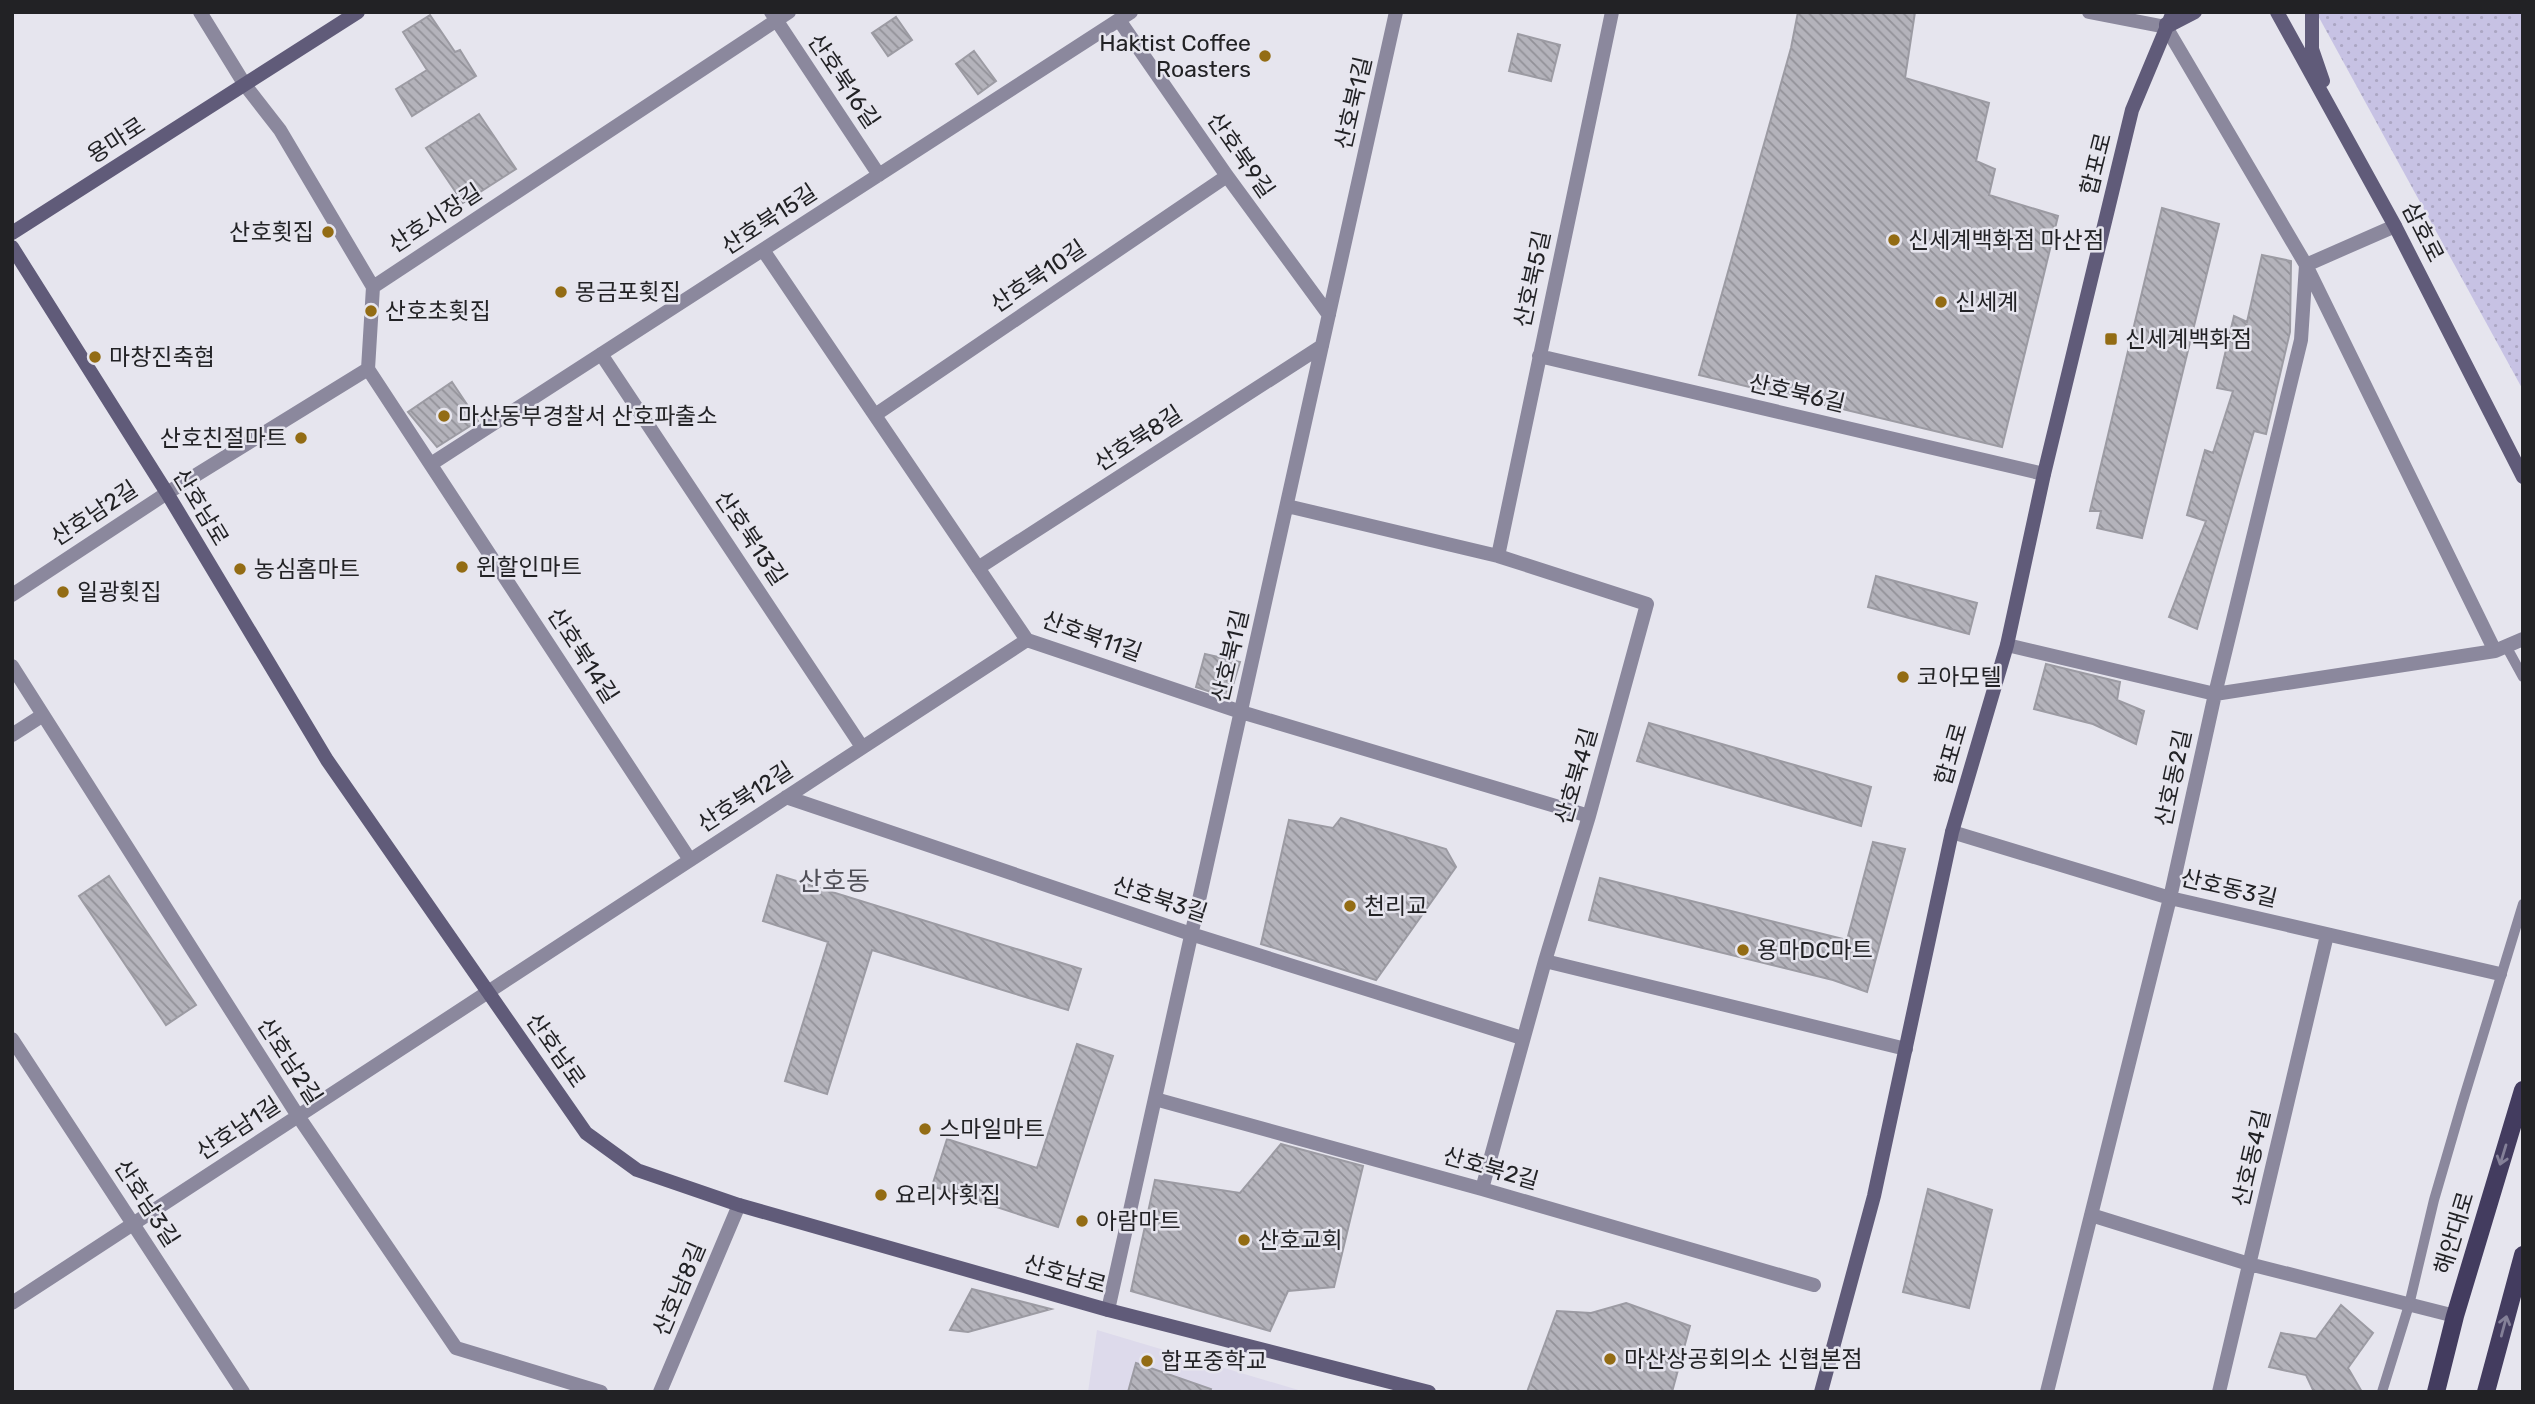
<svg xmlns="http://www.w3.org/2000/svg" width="2535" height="1404" font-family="Rubik,'Noto Sans KR',sans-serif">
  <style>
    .built { fill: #dddaeb }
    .green { fill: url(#green-dots) }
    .building { fill: url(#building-back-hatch); stroke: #9c9ba3; stroke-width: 2 }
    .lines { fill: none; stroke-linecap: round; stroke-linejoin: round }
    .service { stroke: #8b889d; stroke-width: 10 }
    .minor { stroke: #8b889d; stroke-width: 14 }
    .secondary { stroke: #605b79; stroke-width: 14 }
    .primary { stroke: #433c5f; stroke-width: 18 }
    .oneway { stroke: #848098 }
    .poi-dot { fill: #936c14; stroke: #e6e5ee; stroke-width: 2.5 }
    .labels { text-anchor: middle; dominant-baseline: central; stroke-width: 5; stroke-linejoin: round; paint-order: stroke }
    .poi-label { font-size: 23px; fill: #222225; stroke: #e6e5ee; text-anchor: start }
    .street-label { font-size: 23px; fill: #222225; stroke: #e6e5ee }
    .quarter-label { font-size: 26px; fill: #515058; stroke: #e6e5ee }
  </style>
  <defs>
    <pattern id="green-dots" width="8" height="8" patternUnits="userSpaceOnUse" patternTransform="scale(1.75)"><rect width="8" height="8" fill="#c7c2e4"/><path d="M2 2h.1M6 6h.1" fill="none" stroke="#aba6c3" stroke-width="1.8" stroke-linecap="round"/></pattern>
    <pattern id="building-back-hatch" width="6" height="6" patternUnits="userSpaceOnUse" patternTransform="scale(1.75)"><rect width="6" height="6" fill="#b4b3bb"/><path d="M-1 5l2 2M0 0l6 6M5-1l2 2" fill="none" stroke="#929198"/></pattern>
  </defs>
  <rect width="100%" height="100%" fill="#e6e5ee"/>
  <path class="built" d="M1097 1330 1305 1392H1088Z"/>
  <path class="green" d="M2316 12H2523V390Z"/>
  <path class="building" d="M1798 12H1915L1905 78 1989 103 1976 161 1995 169 1989 195 2058 216 2002 447 1699 375 1791 48Z
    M430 15 455 52 460 50 476 76 412 116 396 89 427 70 403 32Z
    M896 17 912 40 888 56 872 33Z
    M1518 34 1560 45 1551 81 1509 71Z
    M974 51 996 81 978 94 956 64Z
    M479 114 516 169 463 203 426 148Z
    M2162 208 2219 224 2142 538 2097 528 2101 511H2090Z
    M2262 255 2291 261 2290 332 2266 434 2254 431 2197 629 2169 617 2206 521 2187 515 2205 450 2213 453 2233 391 2217 388 2234 316 2247 322Z
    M452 382 478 421 437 447 408 412Z
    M1876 576 1977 603 1969 634 1868 607Z
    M1205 654 1240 662 1229 698 1196 687Z
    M2046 664 2120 682 2117 700 2144 711 2136 744 2093 724 2034 709Z
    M1649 723 1871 787 1861 826 1637 761Z
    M1341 818 1446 849 1456 867 1376 980 1261 944 1289 820 1333 828Z
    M1873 842 1905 849 1867 992 1833 980 1589 920 1600 878 1847 940Z
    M777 875 1081 969 1068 1010 872 950 827 1094 785 1081 828 942 763 921Z
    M109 876 196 1005 166 1025 79 896Z
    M1077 1044 1113 1056 1058 1227 932 1186 947 1139 1037 1168Z
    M1281 1144 1363 1166 1334 1287 1288 1291 1270 1331 1131 1291 1155 1180 1240 1193Z
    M1928 1189 1992 1210 1969 1308 1903 1292Z
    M972 1289 1051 1309 968 1332 950 1330Z
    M1626 1303 1690 1326 1672 1392H1527L1557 1311 1591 1313Z
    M2341 1305 2373 1333 2348 1368 2362 1392H2314L2306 1375 2269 1367 2281 1333 2316 1339Z
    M1136 1363 1211 1389 1210 1392H1128Z"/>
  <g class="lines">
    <path class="service" d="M2506 646 2523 677
      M2382 1392 2409 1305 2434 1200 2462 1104 2523 904"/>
    <path class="minor" d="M200 12 245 85 280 130 373 287
      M771 12 879 175
      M2089 12 2166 27 2306 265 2495 651
      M1119 20 1227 176 1329 315
      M763 250 1027 640 1241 712 1589 816
      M373 287 789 12
      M601 354 862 747
      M1539 356 2044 474
      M368 369 690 860
      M875 415 1227 176
      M431 464 1131 12
      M1287 506 1498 556 1647 604 1589 816 1545 961 1906 1049
      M1498 556 1612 12
      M978 568 1322 346
      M12 595 167 493 368 369 373 287
      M2007 645 2215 694 2495 651 2523 639
      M12 666 298 1116 456 1348 601 1392
      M12 735 43 715
      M786 797 1191 934 1522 1038
      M1952 832 2170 898 2500 974
      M12 1039 243 1392
      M1155 1099 1482 1189 1814 1285
      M1482 1189 1545 961
      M2091 1215 2249 1264 2455 1316
      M12 1303 1027 640
      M1108 1310 1396 12
      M660 1392 739 1205
      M2047 1392 2170 898 2215 694 2301 340 2306 265 2395 226
      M2219 1392 2327 935"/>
    <path class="secondary" d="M2277 12 2395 226 2523 477
      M2312 12V49L2323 81
      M2166 24V27L2195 12
      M12 233 358 12
      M12 247 167 493 327 760 586 1133 637 1170 739 1205 1108 1310 1429 1392
      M1821 1392 1874 1196 1952 832 2007 645 2044 474 2132 110 2173 12"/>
    <path class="primary" d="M2436 1392 2455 1316 2523 1090
      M2486 1392 2523 1255"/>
  </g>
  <defs><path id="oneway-shaft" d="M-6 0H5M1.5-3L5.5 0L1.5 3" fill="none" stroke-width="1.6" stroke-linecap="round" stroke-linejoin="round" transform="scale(1.75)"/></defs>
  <g class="oneway">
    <use href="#oneway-shaft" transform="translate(2503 1155) rotate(107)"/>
    <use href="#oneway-shaft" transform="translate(2504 1326) rotate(-75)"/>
  </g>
  <g class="poi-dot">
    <circle cx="1265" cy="56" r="7"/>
    <circle cx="328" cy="232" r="7"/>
    <circle cx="1894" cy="240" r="7"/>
    <circle cx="561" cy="292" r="7"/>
    <circle cx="1941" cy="302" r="7"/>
    <circle cx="371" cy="311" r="7"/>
    <rect x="2104" y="332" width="14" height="14" rx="3.5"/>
    <circle cx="95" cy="357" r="7"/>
    <circle cx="444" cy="416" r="7"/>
    <circle cx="301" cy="438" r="7"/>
    <circle cx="462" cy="567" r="7"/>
    <circle cx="240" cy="569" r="7"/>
    <circle cx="63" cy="592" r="7"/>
    <circle cx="1903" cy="677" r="7"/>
    <circle cx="1350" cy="906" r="7"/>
    <circle cx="1743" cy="950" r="7"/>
    <circle cx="925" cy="1129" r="7"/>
    <circle cx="881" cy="1195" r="7"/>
    <circle cx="1082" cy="1221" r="7"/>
    <circle cx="1244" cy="1240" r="7"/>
    <circle cx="1610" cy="1359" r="7"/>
    <circle cx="1147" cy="1361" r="7"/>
  </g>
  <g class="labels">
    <g class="poi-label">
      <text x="1251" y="43" text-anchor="end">Haktist Coffee<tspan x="1251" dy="26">Roasters</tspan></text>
      <text x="314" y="232" text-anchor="end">산호횟집</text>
      <text x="1908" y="240">신세계백화점 마산점</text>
      <text x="575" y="292">몽금포횟집</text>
      <text x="1955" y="302">신세계</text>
      <text x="385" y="311">산호초횟집</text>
      <text x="2125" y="339">신세계백화점</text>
      <text x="109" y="357">마창진축협</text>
      <text x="458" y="416">마산동부경찰서 산호파출소</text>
      <text x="287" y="438" text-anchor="end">산호친절마트</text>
      <text x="476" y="567">윈할인마트</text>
      <text x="254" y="569">농심홈마트</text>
      <text x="77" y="592">일광횟집</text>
      <text x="1917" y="677">코아모텔</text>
      <text x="1364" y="906">천리교</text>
      <text x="1757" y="950">용마DC마트</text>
      <text x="939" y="1129">스마일마트</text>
      <text x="895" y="1195">요리사횟집</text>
      <text x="1096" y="1221">아람마트</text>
      <text x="1258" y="1240">산호교회</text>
      <text x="1624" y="1359">마산상공회의소 신협본점</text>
      <text x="1161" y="1361">합포중학교</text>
    </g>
    <g class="street-label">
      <text transform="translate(844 81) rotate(56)">산호북16길</text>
      <text transform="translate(1353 103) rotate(-77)">산호북1길</text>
      <text transform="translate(116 140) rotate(-33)">용마로</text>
      <text transform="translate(1241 155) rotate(55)">산호북9길</text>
      <text transform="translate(2096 164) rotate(-76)">합포로</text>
      <text transform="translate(435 218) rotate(-33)">산호시장길</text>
      <text transform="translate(769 219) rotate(-33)">산호북15길</text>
      <text transform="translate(2423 232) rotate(63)">삼호로</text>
      <text transform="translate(1038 276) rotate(-34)">산호북10길</text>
      <text transform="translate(1532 279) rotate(-78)">산호북5길</text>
      <text transform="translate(1797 393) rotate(13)">산호북6길</text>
      <text transform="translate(1138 438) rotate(-33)">산호북8길</text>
      <text transform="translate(201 507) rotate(59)">산호남로</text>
      <text transform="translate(94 513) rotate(-33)">산호남2길</text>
      <text transform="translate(751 538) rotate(56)">산호북13길</text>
      <text transform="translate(1092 636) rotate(20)">산호북11길</text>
      <text transform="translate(583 655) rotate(57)">산호북14길</text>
      <text transform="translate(1230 656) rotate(-77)">산호북1길</text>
      <text transform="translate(1951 754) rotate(-74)">합포로</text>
      <text transform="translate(1576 776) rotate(-74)">산호북4길</text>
      <text transform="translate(2173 778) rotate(-78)">산호동2길</text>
      <text transform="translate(745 797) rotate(-33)">산호북12길</text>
      <text transform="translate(2229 888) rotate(13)">산호동3길</text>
      <text transform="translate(1160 899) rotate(18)">산호북3길</text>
      <text transform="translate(556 1050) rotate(55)">산호남로</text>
      <text transform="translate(290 1061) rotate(57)">산호남2길</text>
      <text transform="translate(238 1128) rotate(-33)">산호남1길</text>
      <text transform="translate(2251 1158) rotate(-77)">산호동4길</text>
      <text transform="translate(1491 1168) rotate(16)">산호북2길</text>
      <text transform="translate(147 1203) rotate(57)">산호남3길</text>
      <text transform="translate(2454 1233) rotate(-73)">해안대로</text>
      <text transform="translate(1065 1274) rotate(16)">산호남로</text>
      <text transform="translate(679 1289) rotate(-67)">산호남8길</text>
    </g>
    <g class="quarter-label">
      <text x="834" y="881">산호동</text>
    </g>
  </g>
  <rect width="2535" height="1404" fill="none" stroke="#222225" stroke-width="28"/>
</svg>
